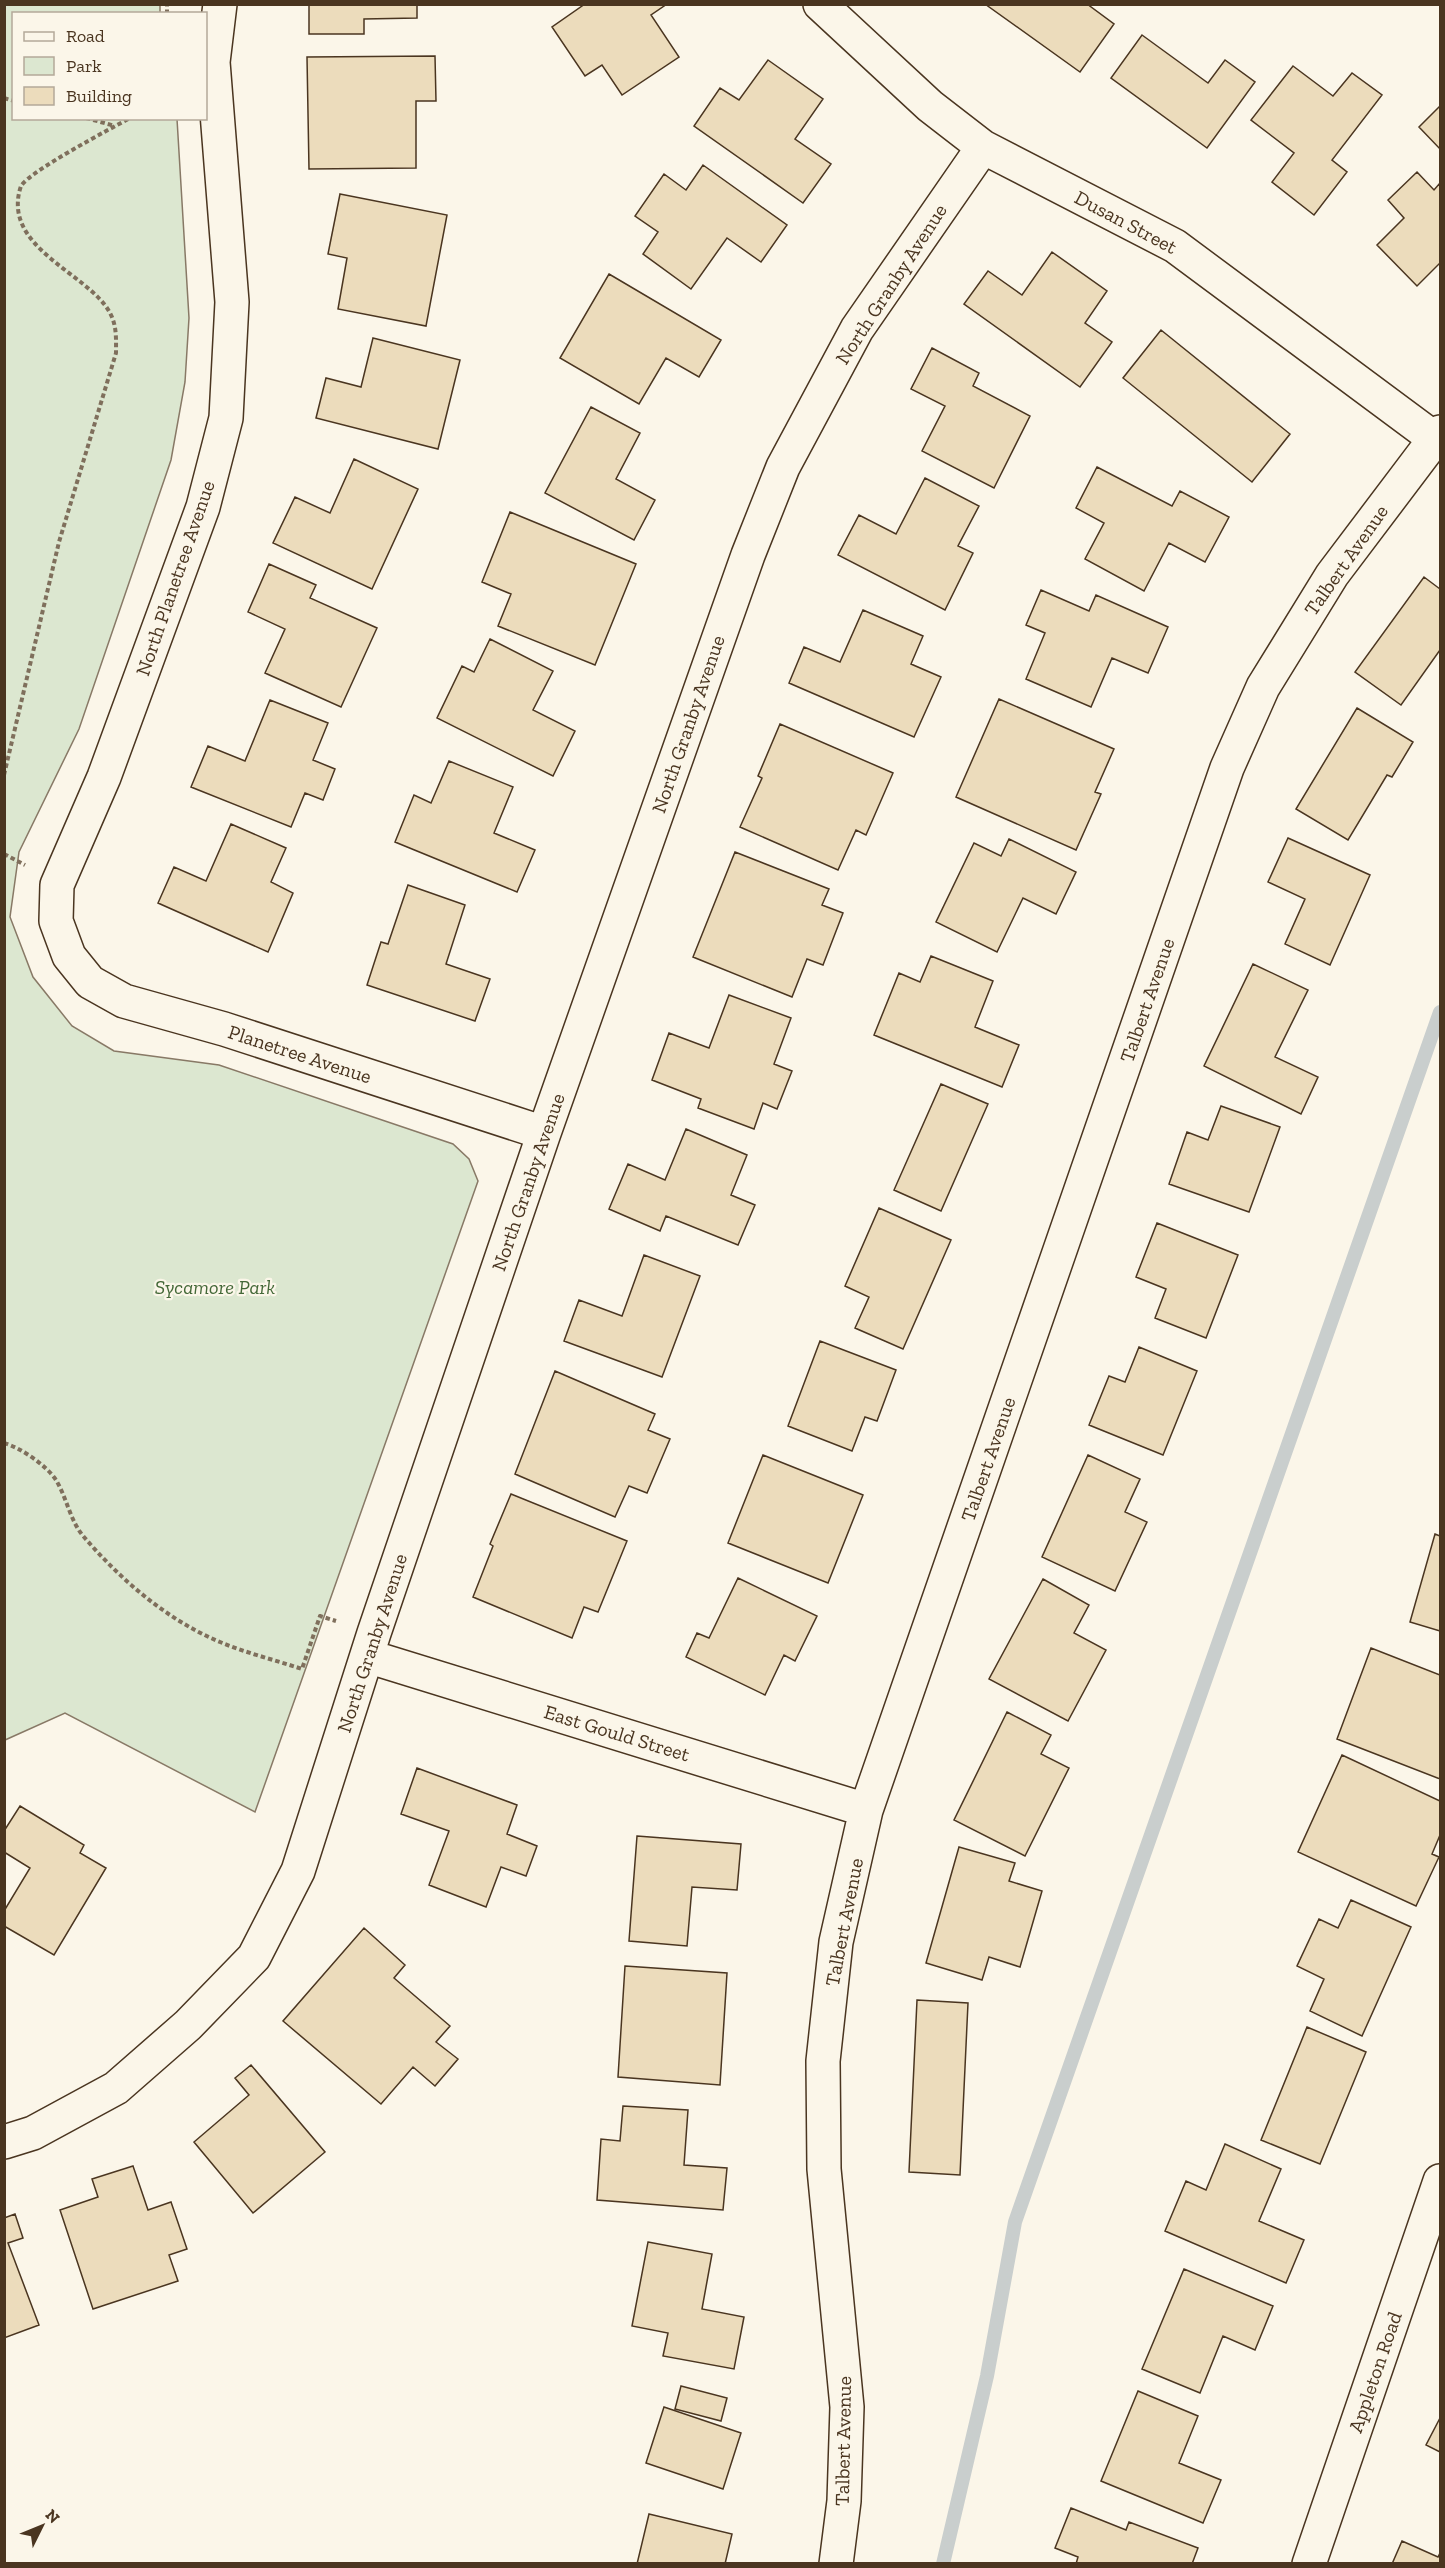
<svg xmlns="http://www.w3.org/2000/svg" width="1445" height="2568" font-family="'Zilla Slab',serif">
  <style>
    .green { fill: #dce7d0; stroke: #887966; stroke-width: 1.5 }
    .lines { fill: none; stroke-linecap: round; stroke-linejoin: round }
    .stream { stroke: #c9cecd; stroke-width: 14 }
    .building { fill: #ecdcbc; stroke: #4a3520; stroke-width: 1.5 }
    .street-casing { stroke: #4a3520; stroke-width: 36 }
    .path { stroke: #7f6f5c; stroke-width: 4; stroke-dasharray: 4.5 3; stroke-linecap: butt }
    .street { stroke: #fbf6e9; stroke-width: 33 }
    .labels { text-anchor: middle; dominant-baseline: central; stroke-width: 4.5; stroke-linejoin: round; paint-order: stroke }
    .street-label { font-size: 20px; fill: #4a3520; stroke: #fbf6e9 }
    .park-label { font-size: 20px; font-style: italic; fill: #436837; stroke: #fbf6e9 }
  </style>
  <rect width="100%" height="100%" fill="#fbf6e9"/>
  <path class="green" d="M4 5H160V13L14 14V118L177 119 189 318 185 382 171 460 79 729 19 852 10 917 33 977 72 1026 114 1051 219 1065 453 1144 469 1159 478 1181 255 1812 65 1713 5 1740Z"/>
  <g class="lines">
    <path class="stream" d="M943 2564 987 2376 1015 2222 1440 1012"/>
  </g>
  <path class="building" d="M309 4H417V18L364 19V34H309Z
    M585 4H667L651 15 679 57 622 95 602 65 585 76 552 27Z
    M985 4H1087L1114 24 1080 72Z
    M1142 35 1208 83 1225 60 1255 82 1207 148 1111 78Z
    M435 56 436 101H416V168L309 169 307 57Z
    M768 60 823 99 795 139 831 164 803 203 694 126 720 88 739 100Z
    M1293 66 1333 96 1352 73 1382 95 1332 160 1347 172 1314 215 1272 182 1294 153 1251 120Z
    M1440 106V149L1419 127Z
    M703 165 787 225 761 262 727 238 691 289 643 254 658 232 635 216 664 174 686 190Z
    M1417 172 1434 190 1440 183V263L1417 286 1377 245 1404 218 1388 200Z
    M340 194 447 215 426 326 338 309 347 258 328 254Z
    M1052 252 1107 291 1085 323 1112 342 1080 387 964 304 988 271 1022 295Z
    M609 274 721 340 699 377 666 358 639 404 560 358Z
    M1161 330 1290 434 1252 482 1123 378Z
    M373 338 460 360 438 449 316 418 326 378 361 387Z
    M932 348 979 373 973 386 1030 416 994 488 922 451 945 406 911 389Z
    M591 407 640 433 616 479 655 500 634 540 545 493Z
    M354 459 418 489 372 589 273 543 295 497 330 513Z
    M1097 467 1172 506 1180 491 1229 517 1205 562 1169 543 1144 591 1085 559 1104 523 1076 508Z
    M925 478 979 506 958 546 973 553 945 610 838 555 859 515 896 534Z
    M510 512 636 564 595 665 498 626 511 594 482 582Z
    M269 564 316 585 310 598 377 628 341 707 265 673 285 629 248 612Z
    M1424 577 1440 589V650L1401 705 1355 672Z
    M1041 590 1089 611 1096 595 1168 627 1148 673 1112 658 1091 707 1026 679 1045 633 1026 625Z
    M863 610 923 636 911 664 941 677 914 737 789 683 804 647 840 662Z
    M490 639 553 671 533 710 575 731 553 776 437 718 462 666 474 672Z
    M999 699 1114 749 1095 792 1101 794 1076 850 956 797Z
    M270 700 328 723 313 760 335 769 323 800 305 793 291 827 191 787 208 746 245 761Z
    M1357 708 1413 742 1392 777 1387 775 1348 840 1296 809Z
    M780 724 893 773 866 835 856 830 838 870 740 827 762 778 758 776Z
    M449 761 513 787 494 833 535 850 517 892 395 842 414 795 431 803Z
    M231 824 286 848 271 882 293 893 268 952 158 903 174 867 206 881Z
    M1288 838 1370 875 1330 965 1285 944 1305 899 1268 882Z
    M1009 839 1076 872 1056 914 1023 898 997 952 936 922 974 843 1001 856Z
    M735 852 829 889 822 905 843 913 823 965 807 959 792 997 693 957Z
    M408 885 465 905 446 964 490 979 475 1021 367 985 381 942 388 944Z
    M931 956 993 981 975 1027 1019 1045 1002 1087 874 1035 899 973 920 982Z
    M1253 964 1308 990 1275 1057 1318 1077 1301 1114 1204 1066Z
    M729 995 791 1018 774 1064 792 1071 777 1109 763 1103 754 1129 698 1108 701 1099 652 1080 669 1033 709 1048Z
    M941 1084 988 1104 941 1211 894 1190Z
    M1221 1106 1280 1127 1249 1212 1169 1184 1187 1132 1208 1140Z
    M686 1129 747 1155 731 1195 755 1205 738 1245 666 1216 660 1231 609 1209 628 1164 665 1180Z
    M879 1208 951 1240 903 1349 855 1328 869 1297 845 1286Z
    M1157 1223 1238 1255 1206 1338 1155 1318 1166 1289 1136 1277Z
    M644 1255 700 1276 662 1377 564 1341 579 1300 622 1316Z
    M820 1341 896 1370 877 1421 865 1417 852 1451 788 1426Z
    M1139 1347 1197 1371 1163 1455 1089 1425 1109 1376 1125 1382Z
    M555 1371 655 1414 648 1430 670 1439 647 1493 629 1486 615 1517 515 1474Z
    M763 1455 863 1495 828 1583 728 1543Z
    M1088 1455 1140 1479 1125 1512 1147 1522 1115 1591 1042 1557Z
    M511 1494 627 1541 598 1612 584 1607 572 1638 473 1597 493 1546 490 1544Z
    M1435 1534 1440 1536V1631L1410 1622Z
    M738 1578 817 1616 795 1661 784 1655 765 1695 686 1657 697 1633 709 1638Z
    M1043 1579 1089 1605 1074 1633 1106 1650 1068 1721 989 1679Z
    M1371 1648 1440 1675V1779L1337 1739Z
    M1007 1712 1051 1735 1041 1754 1069 1768 1025 1856 954 1820Z
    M1342 1755 1440 1801V1835L1432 1854 1439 1857 1416 1906 1298 1852Z
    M417 1768 517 1805 507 1834 537 1846 526 1876 501 1867 486 1907 429 1885 449 1831 401 1814Z
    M20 1806 84 1845 80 1853 106 1868 54 1955 4 1926V1911L30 1868 4 1852V1831Z
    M637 1836 741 1844 737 1890 692 1887 687 1946 629 1941Z
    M959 1847 1015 1863 1009 1881 1042 1891 1020 1967 989 1957 982 1980 926 1963Z
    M1351 1900 1411 1927 1362 2036 1310 2011 1324 1979 1297 1966 1319 1919 1338 1928Z
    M364 1928 405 1965 394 1978 450 2026 436 2042 458 2059 435 2086 413 2067 381 2104 283 2021Z
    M625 1966 727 1973 720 2085 618 2077Z
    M917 2000 968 2003 960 2175 909 2172Z
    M1307 2027 1366 2052 1320 2164 1261 2140Z
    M251 2065 325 2152 253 2213 194 2142 249 2095 235 2078Z
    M623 2106 688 2110 684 2165 727 2168 723 2210 597 2200 601 2139 620 2141Z
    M1225 2144 1281 2169 1259 2221 1304 2240 1286 2283 1165 2231 1186 2181 1206 2190Z
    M133 2166 148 2210 171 2202 187 2249 169 2255 178 2281 93 2309 60 2210 98 2197 92 2179Z
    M15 2214 23 2238 8 2243 39 2325 4 2338V2218Z
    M648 2242 712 2254 702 2309 744 2317 734 2369 663 2356 668 2333 632 2326Z
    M1184 2269 1273 2306 1255 2350 1223 2336 1200 2393 1142 2369Z
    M681 2386 727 2398 721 2421 675 2409Z
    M1138 2391 1198 2416 1179 2463 1221 2480 1203 2523 1101 2481Z
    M664 2407 741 2433 723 2489 646 2463Z
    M1440 2418V2452L1426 2445Z
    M1071 2508 1126 2530 1129 2522 1198 2548 1192 2564H1076L1078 2557 1055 2548Z
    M649 2514 732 2534 725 2564H637Z
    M1402 2541 1438 2557 1440 2553V2564H1392Z"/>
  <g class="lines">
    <defs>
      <path id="street" d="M220 4 213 62 232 302 226 418 203 507 104 777 57 885 56 921 69 956 90 982 124 1001 224 1029 544 1133
        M820 4 930 106 983 147 1175 246 1435 439
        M367 1656 866 1810
        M4 2142 33 2133 116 2088 188 2025 254 1957 298 1871 374 1633 544 1133 748 555 783 467 857 329 983 147
        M836 2564 844 2501 847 2407 824 2169 823 2061 836 1942 866 1810 1227 768 1263 687 1332 575 1440 432
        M1309 2564 1440 2181"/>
    </defs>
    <use href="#street" class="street-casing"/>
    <path class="path" d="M167 14V4
      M4 98 14 101
      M86 118 115 126
      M4 775 59 542 116 353C116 339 117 326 110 313 89 273 0 248 21 186 30 171 110 129 130 118
      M4 854 25 865
      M4 1443C21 1448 46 1465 56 1480 67 1498 70 1521 84 1537 121 1580 167 1620 220 1642 246 1653 275 1660 302 1669L320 1616 336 1621"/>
    <use href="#street" class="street"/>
  </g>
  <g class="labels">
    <g class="street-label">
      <text transform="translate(1126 222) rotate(28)">Dusan Street</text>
      <text transform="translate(891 284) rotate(-57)">North Granby Avenue</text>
      <text transform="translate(1346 560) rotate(-55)">Talbert Avenue</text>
      <text transform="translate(175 578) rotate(-71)">North Planetree Avenue</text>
      <text transform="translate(688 724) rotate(-71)">North Granby Avenue</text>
      <text transform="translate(1147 1000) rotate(-71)">Talbert Avenue</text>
      <text transform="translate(300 1054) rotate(18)">Planetree Avenue</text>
      <text transform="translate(528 1182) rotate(-71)">North Granby Avenue</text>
      <text transform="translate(988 1459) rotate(-71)">Talbert Avenue</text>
      <text transform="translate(372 1643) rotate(-72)">North Granby Avenue</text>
      <text transform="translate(617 1733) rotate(17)">East Gould Street</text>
      <text transform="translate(844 1922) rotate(-79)">Talbert Avenue</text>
      <text transform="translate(1375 2372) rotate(-71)">Appleton Road</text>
      <text transform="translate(843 2441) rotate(-89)">Talbert Avenue</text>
    </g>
    <g class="park-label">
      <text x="215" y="1287">Sycamore Park</text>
    </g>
  </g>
  <rect width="1445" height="2568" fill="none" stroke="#4a3520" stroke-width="12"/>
  <rect x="12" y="12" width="195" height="108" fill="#fbf6e9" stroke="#b4a999" stroke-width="1.5"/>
  <rect x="24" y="32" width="30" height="9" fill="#fbf6e9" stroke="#b4a999" stroke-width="1.5"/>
  <text x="66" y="42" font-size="18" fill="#4a3520">Road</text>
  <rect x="24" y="57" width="30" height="18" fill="#dce7d0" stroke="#b4a999" stroke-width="1.5"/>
  <text x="66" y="72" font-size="18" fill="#4a3520">Park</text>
  <rect x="24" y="87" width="30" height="18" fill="#ecdcbc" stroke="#b4a999" stroke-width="1.5"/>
  <text x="66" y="102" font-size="18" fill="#4a3520">Building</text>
  <g transform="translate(42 2526) rotate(47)" stroke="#fbf6e9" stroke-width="4.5" paint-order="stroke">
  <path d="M0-4.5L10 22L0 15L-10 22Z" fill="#4a3520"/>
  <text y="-9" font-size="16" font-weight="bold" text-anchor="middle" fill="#4a3520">N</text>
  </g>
</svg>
